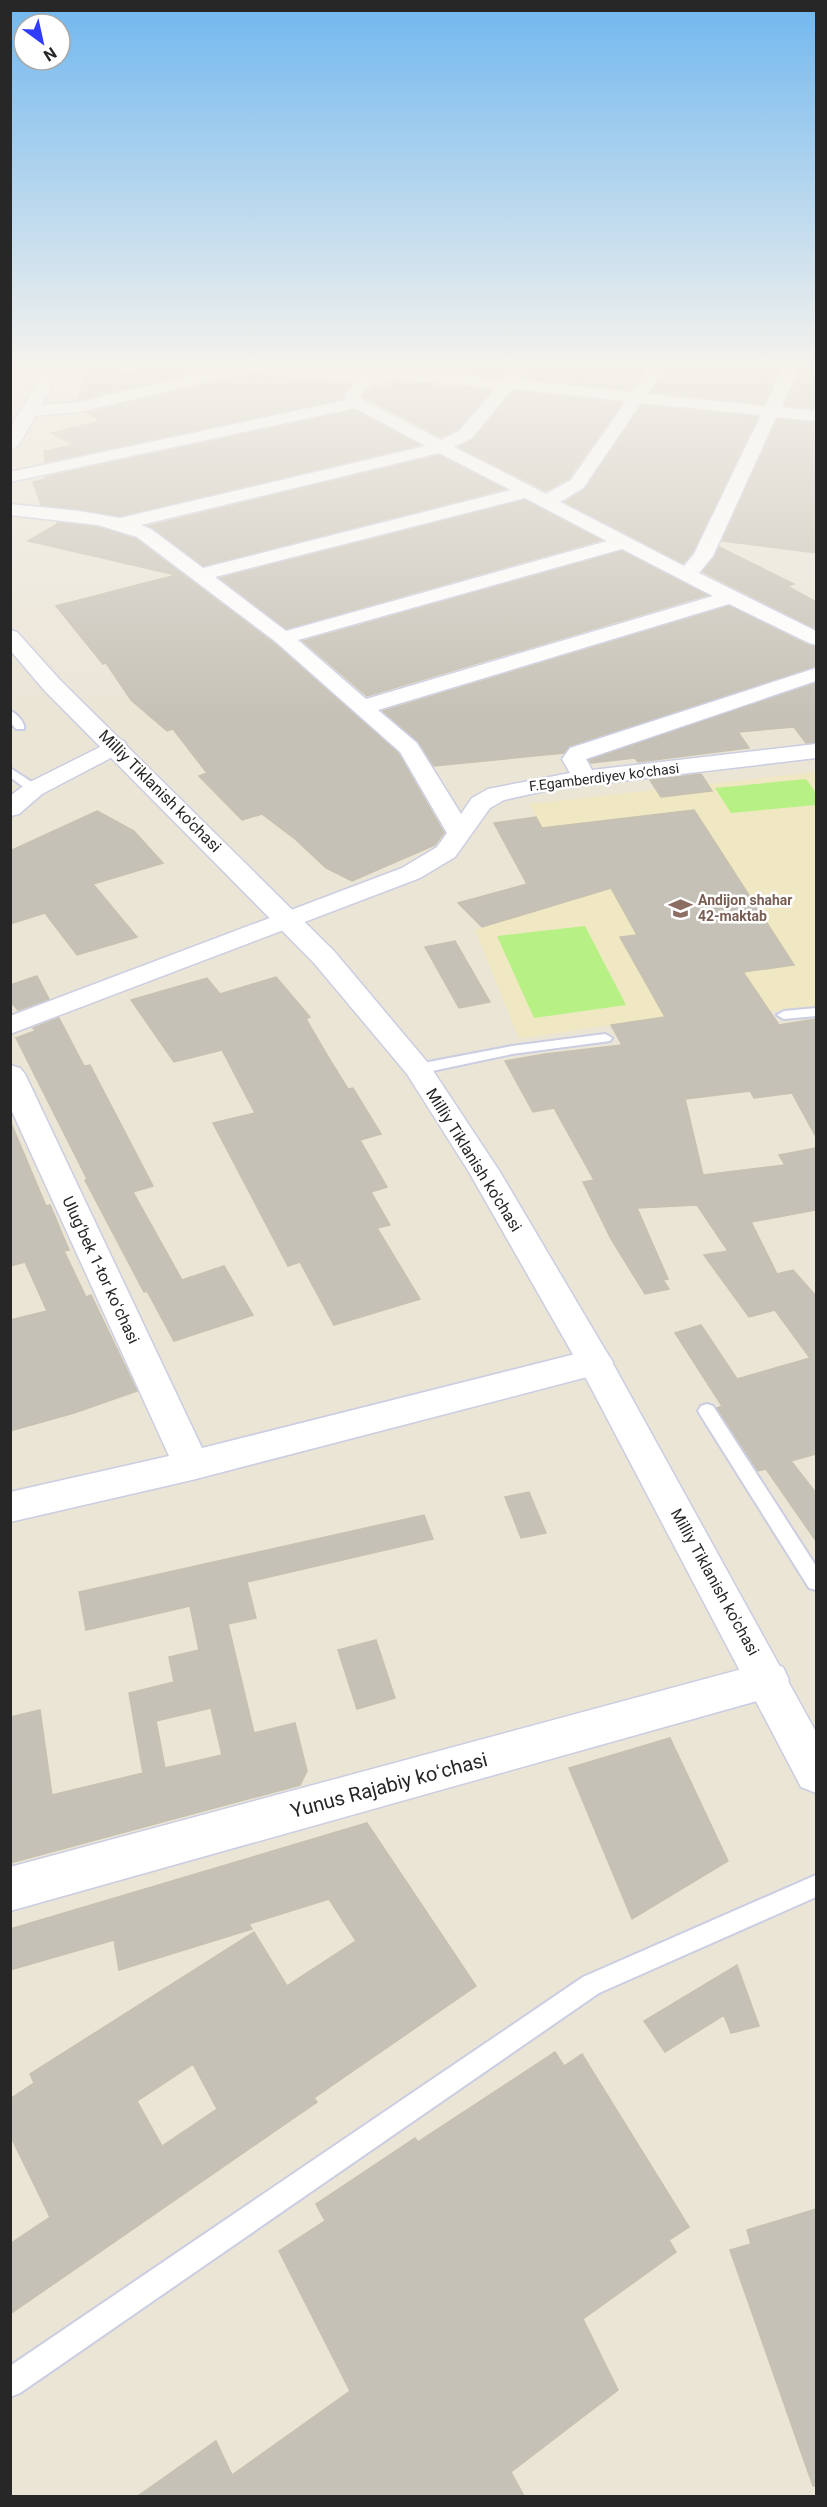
<svg xmlns="http://www.w3.org/2000/svg" width="827" height="2507" font-family="Roboto,sans-serif">
  <style>
    .education { fill: #f0e7c3 }
    .pitch { fill: #b7f186 }
    .building { fill: #c6c1b6; stroke: #c6c1b0; stroke-width: 1.5; fill-rule: evenodd }
    .lines { fill: none; stroke-linecap: round; stroke-linejoin: round }
    .lane-casing { stroke: #cbcde2; stroke-width: 4 }
    .street-casing { stroke: #cbcde2; stroke-width: 3 }
    .secondary-casing { stroke: #cbcde2; stroke-width: 3 }
    .lane { fill: #fff; fill-rule: evenodd }
    .street { fill: #fff; fill-rule: evenodd }
    .secondary { fill: #fff; fill-rule: evenodd }
    .labels { text-anchor: middle; dominant-baseline: central; stroke-width: 5; stroke-linejoin: round; paint-order: stroke }
    .far-street-label { font-size: 14px; fill: #272727; stroke: #fff }
    .far-education-label { font-size: 14px; font-weight: bold; fill: #785e54; stroke: #fff; text-anchor: start }
    .street-label { font-size: 16px; fill: #272727; stroke: #fff }
    .near-street-label { font-size: 20px; fill: #272727; stroke: #fff }
  </style>
  <rect width="100%" height="100%" fill="#ebe5d6"/>
  <path class="education" d="M816 772V1006L647 1026 644 1020 519 1039 475 930 581 897 529 804Z"/>
  <path class="pitch" d="M806 779 816 793V805L731 813 715 788Z
    M585 926 626 1005 534 1018 497 936Z"/>
  <path class="building" d="M87 366H114L126 374 157 366 216 367 78 400Z
    M390 366H512L503 377Z
    M533 366H647L631 390 524 378Z
    M668 366H782L764 404 651 392Z
    M802 366H816V409L784 405Z
    M250 374 351 385 342 394 343 399 45 462 44 451 74 445 51 433 100 421 87 412Z
    M388 381 491 390 459 428 441 437 363 396 373 385 387 387Z
    M513 391 622 403 569 478 546 491 459 447 474 439Z
    M642 405 758 417 692 553 683 563 565 502 585 489Z
    M355 410 420 445 120 516 41 505 33 482 45 479V477Z
    M777 419 816 423V553L722 541Z
    M439 455 505 489 203 566 148 526Z
    M525 500 601 540 286 629 220 578Z
    M56 522 98 527 136 539 275 644 398 753 444 833 435 845 352 881 326 868 295 839 262 814 242 820 199 776 207 773 173 729 167 731 131 700 106 663 103 664 56 606 176 575 28 541 59 523Z
    M719 547 794 584 787 586 816 602V629L703 572Z
    M622 551 707 595 367 696 303 641Z
    M729 606 808 645 816 647V666L569 746 564 753 434 766 418 741 383 711Z
    M816 683V742L806 743 794 727 738 732 749 748 638 762 635 758 591 763 589 760Z
    M701 774 712 791 661 797 650 780Z
    M694 810 794 965 743 972 779 1025 816 1019V1137L792 1093 754 1098 750 1091 685 1099 703 1175 785 1165 779 1155 816 1148V1210L751 1222 777 1274 793 1270 816 1296V1454L791 1461 816 1493V1541L766 1469 758 1471 717 1408 722 1406 675 1333 701 1325 737 1379 810 1358 775 1310 749 1317 704 1255 728 1251 697 1205 637 1208 668 1279 663 1280 669 1289 645 1294 611 1239 583 1182 594 1180 554 1108 533 1112 505 1061 545 1054 622 1045 611 1025 665 1017 620 937 637 935 611 888 482 927 458 903 527 884 494 823 536 817 542 828Z
    M97 811 134 831 163 863 93 884 137 937 77 955 45 913 10 924V851Z
    M455 941 490 1002 459 1008 425 947Z
    M37 976 49 999 18 1010 10 1001V985Z
    M276 977 310 1017 306 1019 327 1055 348 1089 353 1088 381 1134 360 1140 387 1187 371 1192 390 1225 377 1228 420 1299 334 1325 300 1262 288 1266 213 1123 255 1113 222 1050 174 1062 131 1000 207 978 220 994Z
    M59 1018 84 1066 90 1065 153 1186 133 1192 182 1280 224 1266 253 1315 174 1341 147 1291 144 1292 85 1180 87 1179 16 1038 35 1031 33 1028Z
    M11 1123 46 1206 50 1205 69 1250 64 1251 86 1297 91 1295 137 1391 74 1413 10 1431V1320L47 1311 25 1262 10 1266Z
    M529 1492 546 1533 521 1538 505 1497Z
    M424 1515 433 1539 247 1582 256 1618 228 1624 254 1733 295 1723 307 1771 300 1785 10 1863V1798H13L10 1774V1717L40 1710 52 1795 143 1773 129 1693 174 1682 169 1657 199 1650 190 1606 86 1630 79 1592ZM211 1708 222 1755 165 1768 156 1721Z
    M376 1640 395 1698 357 1709 338 1650Z
    M670 1738 728 1861 632 1919 569 1768Z
    M367 1823 476 1986 314 2098 317 2102 10 2314V2244L50 2217 10 2135V2099L34 2083 30 2074 254 1932 287 1986 356 1941 329 1899 249 1924 252 1929 119 1970 114 1940 10 1970V1929ZM193 2064 217 2109 162 2146 137 2101Z
    M737 1965 759 2026 731 2033 724 2015 665 2052 644 2021Z
    M555 2052 564 2066 582 2054 689 2227 669 2240 676 2252 583 2319 618 2390 511 2472 524 2496H138L216 2441 232 2475 350 2391 279 2251 325 2221 316 2204 415 2138 418 2142Z
    M816 2209V2486H813L730 2250 751 2244 747 2230Z"/>
  <g class="lines">
    <defs>
      <path id="lane" d="M10 711C16 712 26 724 24 729H16L10 722Z
        M10 768 38 786V792H30L10 777Z
        M816 1008V1016L784 1019 777 1015 784 1011Z
        M605 1034 612 1038 610 1041 512 1054 418 1074 411 1069 418 1064 512 1046Z
        M707 1404 713 1406 816 1566V1590L809 1588 701 1416 698 1411 701 1406Z
        M816 1875V1897L599 1993 20 2393 10 2397V2366L583 1977Z"/>
      <path id="street" d="M231 366H284L364 374 371 366H388L385 369 504 379 515 366H531L519 380 632 392 650 366H666L647 394 765 406 784 366H800L781 407 816 411V421L776 417 713 556 699 573 816 631V645L809 643 729 604 378 710 417 743 461 814 472 798 488 789 570 773 562 759 570 748 816 668V681L586 759 592 770 816 744V758L553 789 504 800 490 808 455 857 420 878 10 1034V1016L402 868 437 847 447 833 400 752 276 642 137 537 98 525 10 515V504L79 511 120 518 426 446 355 408 10 482V472L347 400 344 396 356 383 250 372 79 412 30 416 22 411 30 406 79 402ZM377 378 496 388 460 430 441 440 363 400 360 396ZM512 389 626 401 571 480 546 494 454 447 472 438ZM641 403 761 415 694 554 684 566 560 502 583 488ZM439 453 511 490 203 568 151 529 141 525ZM525 498 607 541 286 631 215 577ZM622 549 713 596 366 699 298 640Z
        M116 739 124 741 127 746 124 751 42 794 19 814 10 816V796L26 784Z
        M10 1065 20 1068 25 1074 202 1448 595 1349 607 1353 613 1362 607 1371 595 1375 192 1480 10 1522V1492L169 1456 10 1107Z
        M768 1662 783 1667 789 1680 783 1693 768 1698 10 1911V1867Z"/>
      <path id="secondary" d="M47 366H63L19 445 10 450V429Z
        M10 630 17 632 60 680 334 951 428 1063 500 1172 607 1353 816 1732V1793L801 1787 579 1365 469 1172 407 1074 314 963 44 690 10 650Z"/>
    </defs>
    <use href="#lane" class="lane-casing"/>
    <use href="#street" class="street-casing"/>
    <use href="#secondary" class="secondary-casing"/>
    <use href="#lane" class="lane"/>
    <use href="#street" class="street"/>
    <use href="#secondary" class="secondary"/>
  </g>
  <linearGradient id="sky" x2="0" y2="1"><stop stop-color="#70b7ef"/><stop offset="0.51" stop-color="#f6f3ed"/><stop offset="1" stop-color="#f6f3ed" stop-opacity="0"/></linearGradient>
  <rect width="827" height="717" fill="url(#sky)"/>
  <defs>
    <symbol id="school-bare" viewBox="-9 -9 18 18"><path d="M0-5L7-2L0 1L-7-2ZM-4 1L0 2.5L4 1V4Q0 6-4 4Z" fill="#8d6e63" stroke="#fff" stroke-width="2.5" paint-order="stroke"/></symbol>
  </defs>
  <g fill-rule="evenodd">
    <use href="#school-bare" x="664" y="892" width="33" height="33"/>
  </g>
  <g class="labels">
    <g class="far-street-label">
      <text transform="translate(604 777) rotate(-7)">F.Egamberdiyev kо‘chasi</text>
    </g>
    <g class="far-education-label">
      <text x="698" y="900">Andijon shahar<tspan x="698" dy="16">42-maktab</tspan></text>
    </g>
    <g class="street-label">
      <text transform="translate(160 791) rotate(45)">Milliy Tiklanish ko'chasi</text>
      <text transform="translate(474 1160) rotate(58)">Milliy Tiklanish ko'chasi</text>
      <text transform="translate(101 1270) rotate(65)">Ulug‘bek 1-tor koʻchasi</text>
      <text transform="translate(715 1582) rotate(61)">Milliy Tiklanish ko'chasi</text>
    </g>
    <g class="near-street-label">
      <text transform="translate(389 1785) rotate(-15)">Yunus Rajabiy koʻchasi</text>
    </g>
  </g>
  <rect width="827" height="2507" fill="none" stroke="#272727" stroke-width="24"/>
  <g transform="translate(42 42) rotate(147)"><circle r="28" fill="#ffffff" stroke="#a9a9a9" stroke-width="1.5"/>
  <path d="M0-4.5L10 22L0 15L-10 22Z" fill="#2f3cff"/>
  <text y="-9" font-size="16" font-weight="bold" text-anchor="middle" fill="#272727">N</text>
  </g>
</svg>
